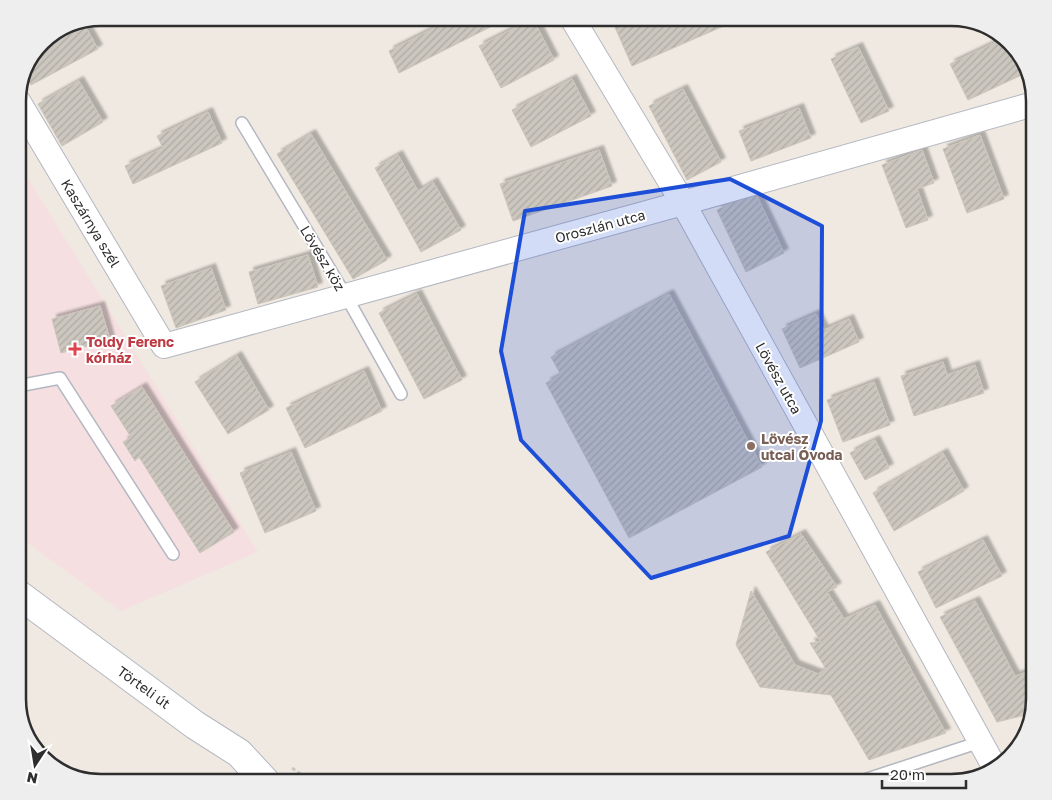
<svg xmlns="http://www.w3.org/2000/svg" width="1052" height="800" font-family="'Golos Text',sans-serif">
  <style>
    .medical { fill: #f5dfe0 }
    .building { fill: url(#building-hatch); stroke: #cbc5ba; filter: url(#shadow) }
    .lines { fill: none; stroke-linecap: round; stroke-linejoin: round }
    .service-casing { stroke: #b4b7c1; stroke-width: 14 }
    .minor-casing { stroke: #b4b7c1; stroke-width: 26 }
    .secondary-casing { stroke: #b4b7c1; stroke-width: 30 }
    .path { stroke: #c9c9c9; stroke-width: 3; stroke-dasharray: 4 2.5; stroke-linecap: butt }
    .service { stroke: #fff; stroke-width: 11 }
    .minor { stroke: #fff; stroke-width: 24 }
    .secondary { stroke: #fff; stroke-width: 28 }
    .marked { fill: #1d4ed8; fill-opacity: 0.2; stroke: #1d4ed8; stroke-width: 4; stroke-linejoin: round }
    .health-dot { fill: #e0444e; stroke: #fff; stroke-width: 2 }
    .education-dot { fill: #8d6e63; stroke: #fff; stroke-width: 2 }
    .labels { text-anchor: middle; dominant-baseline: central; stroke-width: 4; stroke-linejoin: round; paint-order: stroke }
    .street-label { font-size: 14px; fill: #2e2e2e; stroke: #fff }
    .health-label { font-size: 14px; font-weight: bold; fill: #be3a42; stroke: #fff; text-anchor: start }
    .education-label { font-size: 14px; font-weight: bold; fill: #785e54; stroke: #fff; text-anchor: start }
    .rim { fill: none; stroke: #2e2e2e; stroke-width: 2.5 }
  </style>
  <defs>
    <pattern id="building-hatch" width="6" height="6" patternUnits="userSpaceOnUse" patternTransform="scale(1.25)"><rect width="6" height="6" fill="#cbc7bf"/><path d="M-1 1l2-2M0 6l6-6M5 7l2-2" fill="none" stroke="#afaba4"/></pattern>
    <filter id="shadow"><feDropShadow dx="4.5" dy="-4.5" stdDeviation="1" flood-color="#0004"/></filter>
  </defs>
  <rect width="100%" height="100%" fill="#efe9e1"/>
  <path class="medical" d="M18 162 258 552 121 611 18 536Z"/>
  <path class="building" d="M454 18H508L399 73 389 51Z
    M631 18H742L632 66 614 25Z
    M533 19 554 60 501 88 479 46Z
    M84 24 98 49 31 85 27 77 46 38Z
    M1005 38 1026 64 1028 72 968 100 950 64Z
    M858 47 889 111 861 123 831 59Z
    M572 79 591 116 531 147 512 110Z
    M79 81 103 122 62 146 38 104Z
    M683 89 721 162 687 180 649 106Z
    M799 108 811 138 751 161 739 131Z
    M208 112 222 143 133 184 125 166 163 148 157 136Z
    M311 134 387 260 353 279 277 154Z
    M980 135 1004 199 967 213 943 149Z
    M599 150 612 186 513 221 500 184Z
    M922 150 934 183 917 189 928 220 906 228 882 165Z
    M398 155 418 191 433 182 461 230 421 252 375 168Z
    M755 192 784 253 746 272 717 210Z
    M308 255 318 287 258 304 249 272Z
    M211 268 226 310 176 328 161 286Z
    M417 294 462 380 424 399 379 313Z
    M669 294 762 467 629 538 546 383 561 375 551 357Z
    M100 306 110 340 61 353 52 319Z
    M816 314 824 330 849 319 859 342 800 368 782 329Z
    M237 356 269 410 228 434 195 382Z
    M943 362 947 375 975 365 984 393 914 416 901 376Z
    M364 371 382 411 305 448 286 408Z
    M874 382 890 425 843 442 827 400Z
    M142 387 234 532 200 553 139 457 135 461 123 442 131 437 111 406Z
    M875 440 889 468 865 480 850 453Z
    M291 452 316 511 265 533 240 473Z
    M943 453 964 491 894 531 873 493Z
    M801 534 837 587 827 592 844 619 875 605 946 733 869 760 831 695 760 687 736 645 751 591 795 665 818 674 826 669 810 643 821 642 766 552Z
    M983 540 1002 576 936 608 918 572Z
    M975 601 1015 676 1034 670V699L1029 714 997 722 940 617Z"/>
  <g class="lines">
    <defs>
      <path id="service" d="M242 123 346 296 401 394
        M18 386 60 378 173 554
        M858 782 980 742"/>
      <path id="minor" d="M572 18 683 203 995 768
        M18 101 164 346 683 203 1034 104"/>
      <path id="secondary" d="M18 594 195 725 239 753 266 782"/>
    </defs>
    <use href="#service" class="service-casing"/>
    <use href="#minor" class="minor-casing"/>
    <use href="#secondary" class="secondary-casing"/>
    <path class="path" d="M292 768 312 782"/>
    <use href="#service" class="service"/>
    <use href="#minor" class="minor"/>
    <use href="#secondary" class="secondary"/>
  </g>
  <path class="marked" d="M730 179 822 226 821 421 789 536 651 578 521 440 501 351 525 211Z"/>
  <path class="health-dot" d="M72.5 341.5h5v5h5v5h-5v5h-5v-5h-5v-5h5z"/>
  <circle class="education-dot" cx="751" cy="446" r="5"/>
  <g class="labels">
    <g class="street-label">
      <text transform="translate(91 223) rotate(59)">Kaszárnya szél</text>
      <text transform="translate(600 226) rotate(-15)">Oroszlán utca</text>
      <text transform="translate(323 258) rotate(59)">Lövész köz</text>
      <text transform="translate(779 378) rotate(61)">Lövész utca</text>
      <text transform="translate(144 687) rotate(36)">Törteli út</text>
    </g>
    <g class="health-label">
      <text x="86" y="341">Toldy Ferenc<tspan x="86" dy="16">kórház</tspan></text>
    </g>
    <g class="education-label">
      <text x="761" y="438">Lövész<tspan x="761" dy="16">utcai Óvoda</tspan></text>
    </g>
  </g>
  <path d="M0 0H1052V800H0ZM101 26H951A75 75 0 0 1 1026 101V699A75 75 0 0 1 951 774H101A75 75 0 0 1 26 699V101A75 75 0 0 1 101 26Z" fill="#eee" fill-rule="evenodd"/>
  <path class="rim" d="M101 26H951A75 75 0 0 1 1026 101V699A75 75 0 0 1 951 774H101A75 75 0 0 1 26 699V101A75 75 0 0 1 101 26Z"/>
  <g transform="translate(35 765) rotate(192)" stroke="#ffffff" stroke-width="4" paint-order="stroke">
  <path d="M0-4L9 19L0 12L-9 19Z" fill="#2e2e2e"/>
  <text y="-8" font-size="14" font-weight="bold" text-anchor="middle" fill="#2e2e2e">N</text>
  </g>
  <path d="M882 780v8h84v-8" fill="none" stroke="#2e2e2e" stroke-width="2.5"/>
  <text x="890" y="780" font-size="15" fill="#2e2e2e" stroke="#ffffff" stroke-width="4" paint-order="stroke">20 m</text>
</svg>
